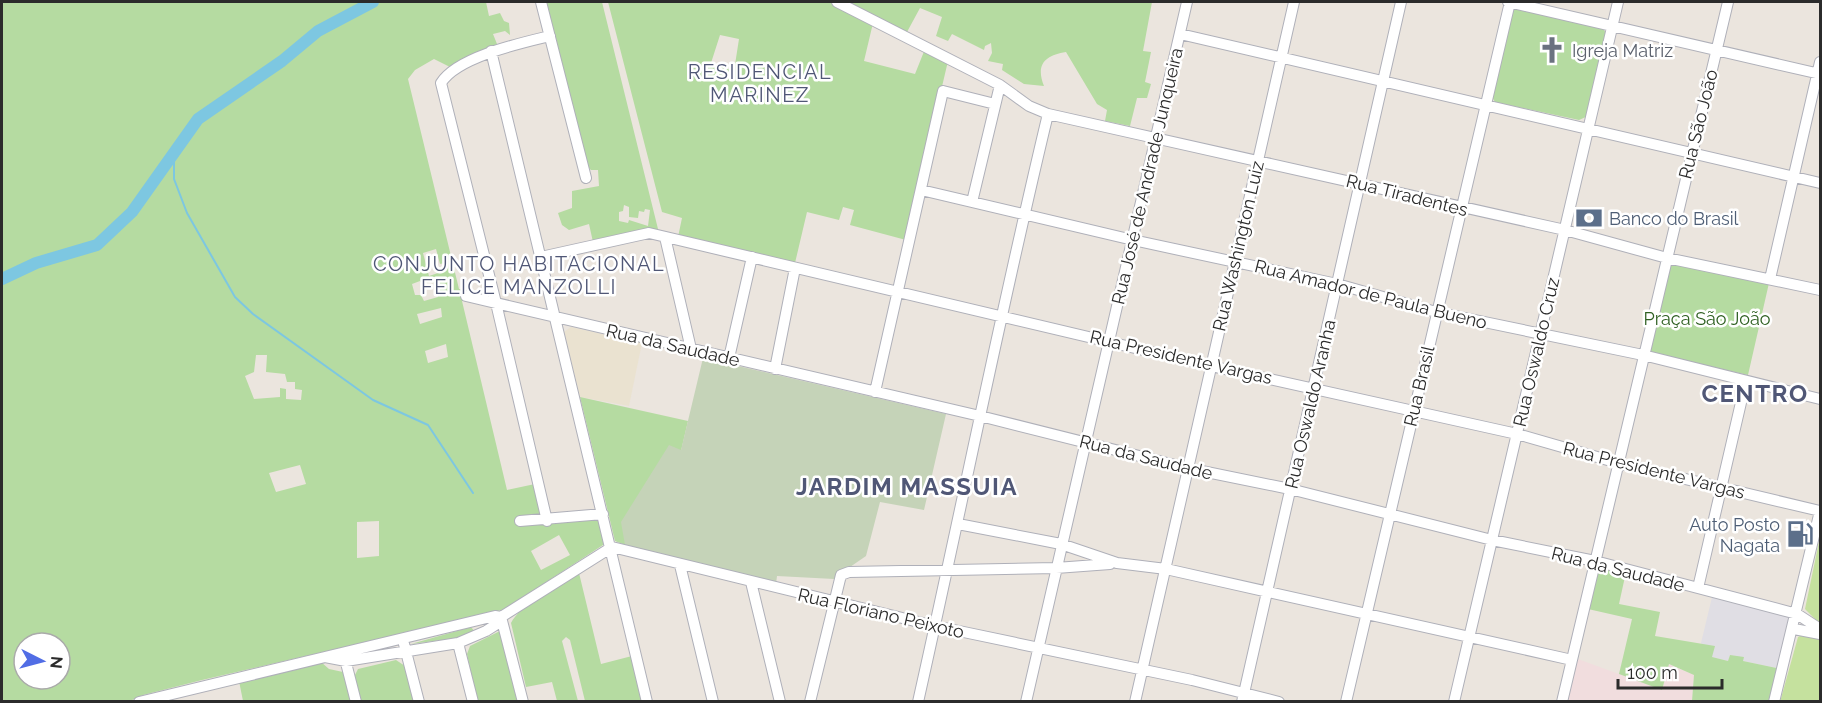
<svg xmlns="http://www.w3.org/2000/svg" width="1822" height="703" font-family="Raleway,sans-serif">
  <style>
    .industrial { fill: #e0dee4 }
    .education { fill: #eae2d0 }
    .medical { fill: #f1ddde }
    .green { fill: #b5dba1; fill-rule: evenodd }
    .cemetery { fill: #c5d3b8 }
    .pitch { fill: #c5e19e }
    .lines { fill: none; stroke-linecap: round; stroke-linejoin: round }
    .stream { stroke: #7dc7e1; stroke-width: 2 }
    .river { stroke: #7dc7e1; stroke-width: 12 }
    .minor-casing { stroke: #afb0b9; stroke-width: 12 }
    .minor { stroke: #fff; stroke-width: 10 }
    .labels { text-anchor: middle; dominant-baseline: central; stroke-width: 5; stroke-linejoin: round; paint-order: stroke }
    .worship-label { font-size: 18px; fill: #5b616d; stroke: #fff; text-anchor: start }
    .street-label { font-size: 18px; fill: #2b2b2b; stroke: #fff }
    .service-label { font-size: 18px; fill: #4e5e75; stroke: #fff; text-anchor: start }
    .park-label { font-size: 18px; fill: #2f6022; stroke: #fff }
    .neighbourhood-label { font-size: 20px; letter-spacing: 1.5px; fill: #505776; stroke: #fff }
    .district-label { font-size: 24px; font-weight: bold; letter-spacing: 1.5px; fill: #505776; stroke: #fff }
  </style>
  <rect width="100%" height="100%" fill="#ebe5de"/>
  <path class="industrial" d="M1713 593 1791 612 1781 669 1743 661 1730 655 1728 661 1711 657 1701 643Z"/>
  <path class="education" d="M571 327 642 343 629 406 580 397 564 332Z"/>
  <path class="medical" d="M1578 659 1662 690 1668 664 1694 675 1692 701 1567 702Z"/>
  <path class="green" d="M2 2H492H486L489 16 500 13 504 21 509 23 510 35 505 31 493 34 497 44 452 68 434 59 415 70 408 79 459 289 464 290 467 301H462L507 490 535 484 543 513 601 521 606 539 603 545 505 609 483 615 202 680 143 695 130 701H2ZM436 249 440 264 445 263 447 270 429 276 423 253ZM420 281 422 284 433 281 438 297 424 301 421 295H415L412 284ZM441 308 442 317 420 324 417 314ZM446 344 448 357 428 363 425 351ZM256 355H267L266 372 285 374 287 382H295V389L302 390 301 400 286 399V389L280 388V397L254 399 245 376 254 372ZM300 465 306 484 276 492 269 473ZM379 521V556L357 558V522ZM559 535 570 555 541 570 531 551ZM24 643H60V679H24Z
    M546 2H602L658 229 593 242 589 224 569 230 562 225 558 213 572 208V191L599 186 598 170H591L588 167ZM624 205 629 207V217L638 218 639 211 644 212 645 209 650 210 648 226 629 220 628 223 619 221V212L623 211Z
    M608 2H834L873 23 864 61 915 74 925 49 948 61 906 240 850 225 854 210 843 207 839 220 807 212 795 263 678 237 682 218 662 212ZM720 35 739 39 734 71 711 63Z
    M844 2H1152L1143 51 1151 52 1145 82 1151 84 1147 98H1137L1130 126 1105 121 1107 110 1097 104 1066 52C1046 55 1035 64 1044 86L1024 84 1002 70 1003 64 988 61 992 53 991 43 985 46 984 50 952 34 948 41 936 36 942 17 920 8 907 32Z
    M1517 6 1601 26 1606 33 1588 116 1579 120 1495 102 1492 97 1512 9Z
    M1673 262 1769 283 1748 375 1652 353 1650 349 1669 264Z
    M580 397 688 421 681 451 669 446 625 545 615 541Z
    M1600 566 1626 572 1619 604 1660 612 1655 636 1715 646 1712 657 1728 661 1730 655 1744 657 1743 661 1781 669 1772 701H1692L1694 675 1669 664 1662 690 1619 674 1632 619 1588 609 1597 568Z
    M579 573 601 664 632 656 644 701H585L570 640 566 637 562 641 578 701H557L552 682 526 687 511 623C520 604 561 585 579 573Z
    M471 627 475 632 458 638 411 644Z
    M502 630 523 701H477L467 654 470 646Z
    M396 660 405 666 414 701H360L354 677 358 669Z
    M321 662 329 669 343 672 352 701H243L239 681Z"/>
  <path class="cemetery" d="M703 358 946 414 924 510 880 502 866 556 850 567 838 572 834 579 777 576 776 584 625 545 621 522 669 445 681 450Z"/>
  <path class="pitch" d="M1820 537V624L1805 609Z
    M1804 634 1820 637V701L1780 702 1798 637Z"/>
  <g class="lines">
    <path class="stream" d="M174 152V179L187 213 235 297 253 314 373 400 428 425 473 493"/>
    <path class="river" d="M2 279 36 263 97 245 132 212 198 119 282 61 318 31 373 2"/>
    <defs>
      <path id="minor" d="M541 2 586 178
        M837 2 1000 85 1029 106 1048 114 1565 230 1667 258 1820 290
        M1508 2 1820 74
        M1180 34 1820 183
        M491 51 647 702
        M921 190 1133 240 1337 284 1436 312 1643 355 1820 399
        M972 202 1000 85
        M665 237 691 349
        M541 257 649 233 1211 366 1517 434 1618 463 1820 511
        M1770 279 1820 62
        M466 296 980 416 1187 468 1290 489 1492 540 1595 561 1797 614 1820 629
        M729 358 752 257
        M775 369 795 268
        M875 392 943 91 995 104
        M520 521 603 514
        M547 521 496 303 441 83C457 57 521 43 550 36
        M958 524 1061 544 1117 563 1166 569 1572 660
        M680 565 713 702
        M751 582 780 702
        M1698 588 1746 381
        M501 617 523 702
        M1794 629 1820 634
        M458 643 473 702
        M404 644 419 702
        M344 655 356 702
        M325 657 346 661 458 643 486 631 497 624 501 617 612 547 935 626 1192 680 1279 702
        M139 702 495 616 501 617
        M810 702 841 575 849 572 1056 568 1110 564
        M918 702C962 506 1001 309 1048 114
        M1026 702 1187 2
        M1135 702 1294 2
        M1242 702 1401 2
        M1346 702 1510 2
        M1454 702 1618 2
        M1562 702 1728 2
        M1774 702 1820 511"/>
    </defs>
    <use href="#minor" class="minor-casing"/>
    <use href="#minor" class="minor"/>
  </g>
  <defs>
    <symbol id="church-bare" viewBox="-9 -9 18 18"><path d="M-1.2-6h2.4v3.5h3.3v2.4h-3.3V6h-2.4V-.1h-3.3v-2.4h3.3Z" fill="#6b7280" stroke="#fff" stroke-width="2.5" paint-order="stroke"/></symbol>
    <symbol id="bank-bare" viewBox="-9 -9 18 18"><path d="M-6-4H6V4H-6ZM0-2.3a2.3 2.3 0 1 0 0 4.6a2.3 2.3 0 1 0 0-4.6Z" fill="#5c6f8a" stroke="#fff" stroke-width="2.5" paint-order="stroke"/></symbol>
    <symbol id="fuel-bare" viewBox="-9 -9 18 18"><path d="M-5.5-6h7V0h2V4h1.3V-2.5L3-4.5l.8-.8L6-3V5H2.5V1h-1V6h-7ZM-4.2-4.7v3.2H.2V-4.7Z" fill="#5c6f8a" stroke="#fff" stroke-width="2.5" paint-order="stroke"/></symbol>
  </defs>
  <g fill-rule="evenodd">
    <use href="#church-bare" x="1533" y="31" width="38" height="38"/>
    <use href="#bank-bare" x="1570" y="199" width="38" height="38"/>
    <use href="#fuel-bare" x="1781" y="515" width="38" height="38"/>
  </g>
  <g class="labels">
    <g class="worship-label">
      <text x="1572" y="50">Igreja Matriz</text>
    </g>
    <g class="street-label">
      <text transform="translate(1698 124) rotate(-76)">Rua São João</text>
      <text transform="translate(1147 176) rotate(-77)">Rua José de Andrade Junqueira</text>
      <text transform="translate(1407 195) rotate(14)">Rua Tiradentes</text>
      <text transform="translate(1238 246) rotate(-77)">Rua Washington Luiz</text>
      <text transform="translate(1371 294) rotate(14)">Rua Amador de Paula Bueno</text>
      <text transform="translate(673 345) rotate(13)">Rua da Saudade</text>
      <text transform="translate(1536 352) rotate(-77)">Rua Oswaldo Cruz</text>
      <text transform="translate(1181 357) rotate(13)">Rua Presidente Vargas</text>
      <text transform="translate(1419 386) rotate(-77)">Rua Brasil</text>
      <text transform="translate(1310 404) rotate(-77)">Rua Oswaldo Aranha</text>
      <text transform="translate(1146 457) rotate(14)">Rua da Saudade</text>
      <text transform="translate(1654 470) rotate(14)">Rua Presidente Vargas</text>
      <text transform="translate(1618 569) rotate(14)">Rua da Saudade</text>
      <text transform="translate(881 613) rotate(13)">Rua Floriano Peixoto</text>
    </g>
    <g class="service-label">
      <text x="1609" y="218">Banco do Brasil</text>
      <text x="1780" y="524" text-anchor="end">Auto Posto<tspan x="1780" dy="21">Nagata</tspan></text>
    </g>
    <g class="park-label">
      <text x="1707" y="318">Praça São João</text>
    </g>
    <g class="neighbourhood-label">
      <text x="760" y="72">RESIDENCIAL<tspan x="760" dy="23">MARINEZ</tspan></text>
      <text x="519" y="264">CONJUNTO HABITACIONAL<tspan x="519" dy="23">FELICE MANZOLLI</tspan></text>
    </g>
    <g class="district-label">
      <text x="1755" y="393">CENTRO</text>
      <text x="907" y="486">JARDIM MASSUIA</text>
    </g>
  </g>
  <rect width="1822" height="703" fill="none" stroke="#2b2b2b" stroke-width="6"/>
  <g transform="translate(42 661) rotate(96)"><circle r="28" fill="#ffffff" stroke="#aaaaaa" stroke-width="1.5"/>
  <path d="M0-4.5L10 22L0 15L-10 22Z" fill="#516de5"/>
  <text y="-9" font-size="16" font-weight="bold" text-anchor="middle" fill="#2b2b2b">N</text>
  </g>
  <path d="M1618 679v9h104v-9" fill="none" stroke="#2b2b2b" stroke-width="3"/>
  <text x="1627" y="679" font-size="18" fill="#2b2b2b" stroke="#ffffff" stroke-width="4.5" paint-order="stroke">100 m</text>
</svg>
